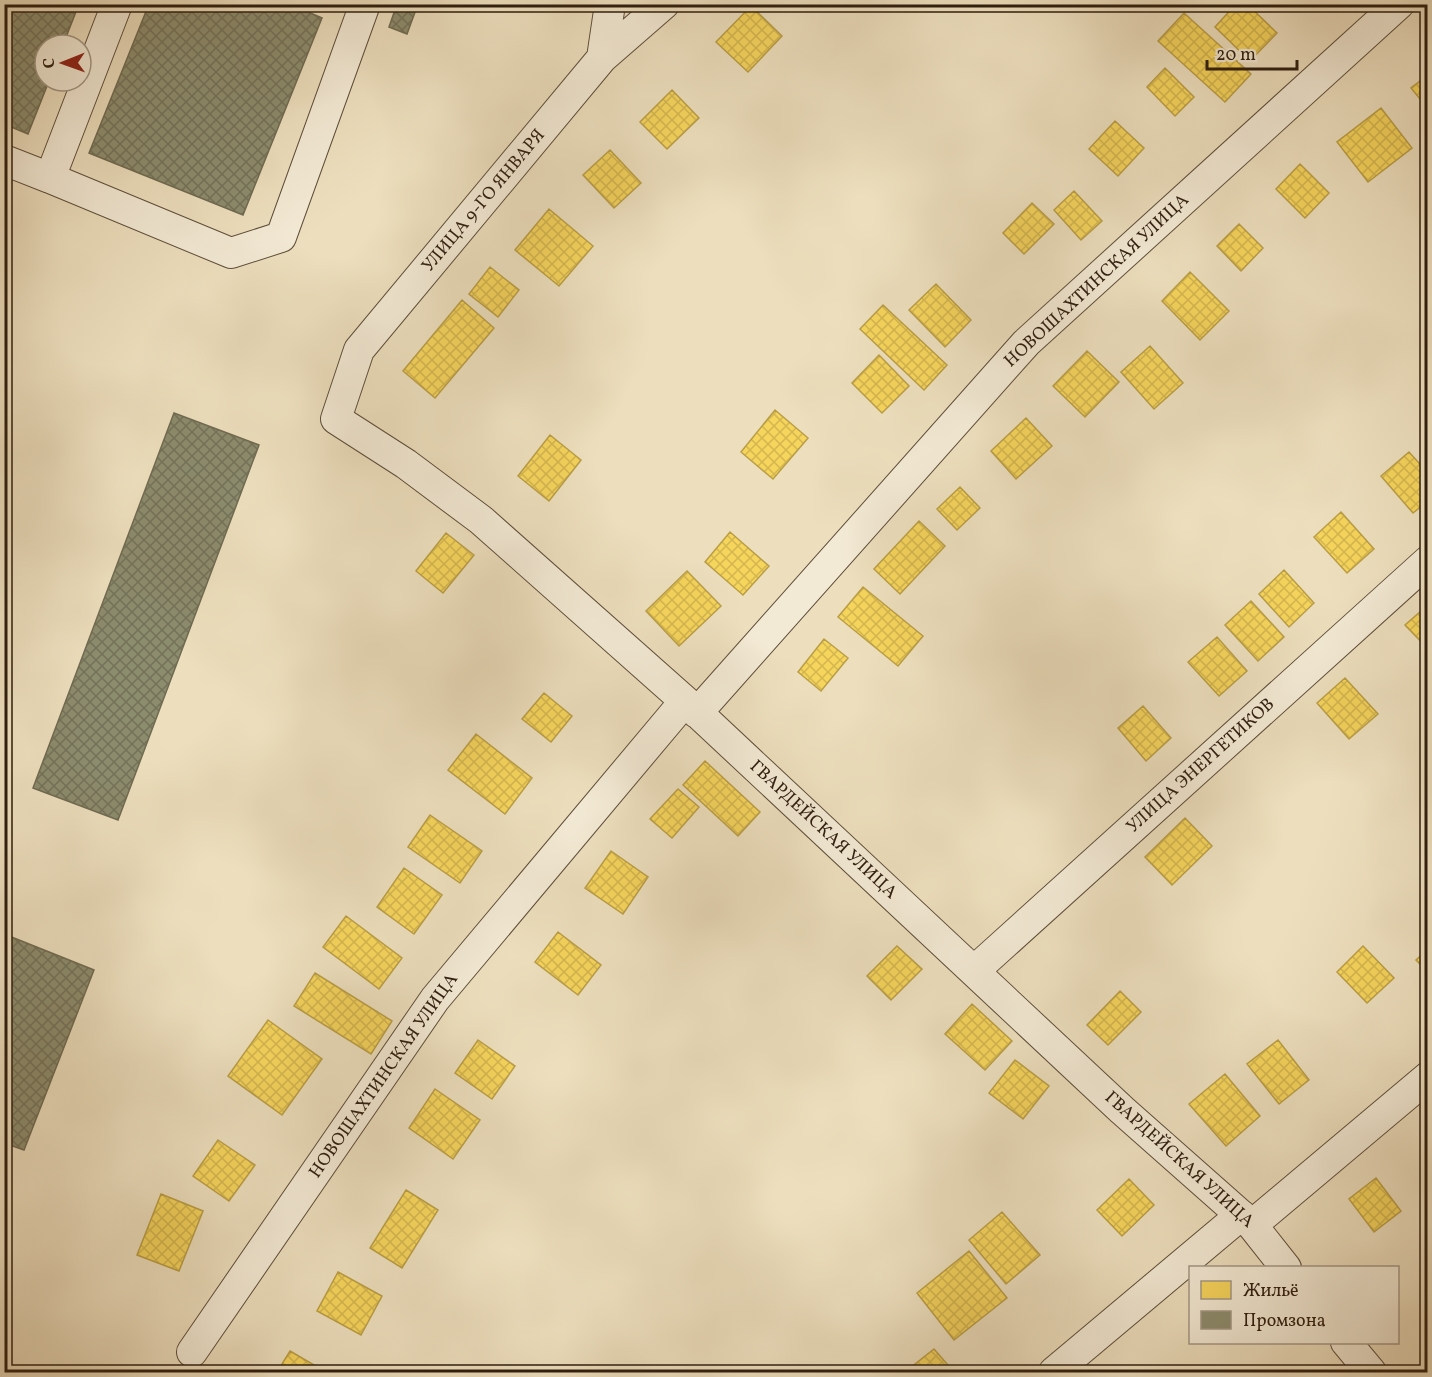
<svg xmlns="http://www.w3.org/2000/svg" width="1432" height="1377" font-family="Vollkorn,serif">
  <style>
    .homes { fill: url(#homes-cross-hatch); stroke: #ba9e45; stroke-width: 1.5 }
    .industry { fill: url(#industry-cross-hatch); stroke: #706b52; stroke-width: 1.5 }
    .lines { fill: none; stroke-linecap: round; stroke-linejoin: round }
    .minor-casing { stroke: #5e4e3b; stroke-width: 32 }
    .minor { stroke: #f3ead5; stroke-width: 30 }
    .labels { text-anchor: middle; dominant-baseline: central; stroke-width: 6; stroke-linejoin: round; paint-order: stroke }
    .street-label { font-size: 18px; fill: #2e1e0f; stroke: #f3ead5 }
  </style>
  <defs>
    <pattern id="homes-cross-hatch" width="8" height="8" patternUnits="userSpaceOnUse" patternTransform="scale(1.5)"><rect width="8" height="8" fill="#f6d55c"/><path d="M0 0l8 8M0 8l8-8" fill="none" stroke="#d3b64f"/></pattern>
    <pattern id="industry-cross-hatch" width="8" height="8" patternUnits="userSpaceOnUse" patternTransform="scale(1.5)"><rect width="8" height="8" fill="#8c8c6e"/><path d="M0 0l8 8M0 8l8-8" fill="none" stroke="#737259"/></pattern>
  </defs>
  <rect width="100%" height="100%" fill="#eddfbe"/>
  <filter id="stains"><feTurbulence type="fractalNoise" baseFrequency=".00333" numOctaves="4"/><feColorMatrix values="0 0 0 0 .2 0 0 0 0 .09 0 0 0 0 .02 0 0 0 .5 -.17"/></filter>
  <radialGradient id="worn" r=".72"><stop offset=".6" stop-color="#630" stop-opacity="0"/><stop offset="1" stop-color="#630" stop-opacity=".3"/></radialGradient>
  <path class="homes" d="M1236 4H1247L1277 33 1250 61 1215 27Z
    M751 6 782 36 748 72 716 42Z
    M1184 13 1251 74 1225 102 1158 41Z
    M1165 68 1194 97 1175 116 1147 87Z
    M1428 75V109L1411 88Z
    M672 90 699 118 667 149 640 122Z
    M1381 108 1412 148 1368 182 1337 142Z
    M1115 121 1144 148 1118 176 1089 149Z
    M610 150 641 183 614 208 583 175Z
    M1300 164 1329 193 1305 218 1276 189Z
    M1074 191 1102 221 1081 240 1054 210Z
    M1032 203 1054 224 1024 254 1003 233Z
    M549 209 593 246 559 286 515 250Z
    M1239 224 1263 248 1241 271 1217 246Z
    M490 267 519 290 498 317 469 294Z
    M1190 272 1229 311 1200 340 1162 301Z
    M936 284 971 320 945 347 909 310Z
    M462 300 494 328 435 398 403 371Z
    M883 305 947 365 924 390 860 329Z
    M1150 346 1183 383 1154 409 1121 372Z
    M1087 351 1119 382 1085 417 1053 386Z
    M879 355 909 386 882 413 852 383Z
    M775 410 808 438 773 479 741 452Z
    M1026 418 1052 446 1016 479 991 451Z
    M550 435 581 460 549 501 518 476Z
    M1409 452 1428 473V501L1413 513 1381 476Z
    M960 487 980 508 957 530 937 509Z
    M1341 512 1374 549 1347 573 1314 537Z
    M919 521 945 546 900 594 874 569Z
    M730 532 769 566 743 595 705 562Z
    M446 533 474 555 443 593 416 571Z
    M1284 570 1314 603 1289 627 1259 594Z
    M687 571 721 606 679 646 646 611Z
    M863 587 923 636 898 666 838 617Z
    M1251 601 1284 637 1258 661 1225 625Z
    M1428 605V649L1405 625Z
    M1217 637 1247 671 1219 696 1188 662Z
    M824 639 848 658 821 691 798 672Z
    M1345 678 1378 714 1349 739 1317 703Z
    M544 693 572 716 551 742 522 719Z
    M1143 706 1171 738 1146 761 1118 728Z
    M476 734 532 778 505 814 448 770Z
    M705 761 760 812 738 836 683 785Z
    M678 789 699 807 672 838 650 819Z
    M430 815 482 851 460 883 408 847Z
    M1185 818 1212 846 1172 885 1145 857Z
    M611 851 648 877 623 914 585 888Z
    M404 868 442 895 414 934 377 907Z
    M346 916 402 958 379 989 323 947Z
    M558 932 601 965 578 995 535 962Z
    M897 946 922 969 891 1000 867 976Z
    M1363 946 1394 978 1367 1003 1337 972Z
    M1428 949V972L1416 960Z
    M315 973 392 1021 371 1054 294 1006Z
    M1120 991 1141 1012 1108 1045 1087 1025Z
    M972 1004 1012 1041 985 1070 945 1034Z
    M268 1020 322 1059 282 1115 228 1076Z
    M478 1040 515 1066 492 1099 455 1073Z
    M1278 1040 1309 1080 1279 1104 1247 1064Z
    M1015 1060 1049 1086 1023 1119 989 1093Z
    M1225 1074 1260 1116 1226 1146 1189 1104Z
    M435 1089 480 1120 453 1159 409 1128Z
    M218 1140 255 1165 229 1201 193 1176Z
    M1376 1178 1401 1211 1374 1232 1349 1199Z
    M1129 1179 1154 1205 1122 1236 1097 1210Z
    M406 1190 438 1210 402 1268 370 1248Z
    M161 1194 203 1211 179 1271 137 1255Z
    M1002 1212 1040 1255 1006 1284 969 1240Z
    M969 1251 1007 1298 954 1340 917 1293Z
    M338 1272 382 1296 361 1335 317 1311Z
    M934 1349 954 1372H905Z
    M290 1351 326 1372H277Z"/>
  <path class="industry" d="M4 4H79L63 45H45V81H49L28 134 4 124Z
    M149 4H289L322 18 243 215 89 153Z
    M397 4H418L407 34 389 27Z
    M174 413 259 445 118 820 33 788Z
    M4 934 94 970 24 1150 4 1143Z"/>
  <g class="lines">
    <defs>
      <path id="minor" d="M117 4 50 178 231 253 281 237 365 4
        M664 4 602 58 359 350 336 419 406 464 481 520 685 701 1122 1110 1252 1225 1286 1268
        M602 58 610 4
        M4 160 50 178
        M697 713 1026 343 1399 4
        M974 971 1428 561
        M1252 1225 1428 1077
        M1346 1342 1371 1372
        M192 1352 435 999 685 701
        M1054 1372 1241 1215"/>
    </defs>
    <use href="#minor" class="minor-casing"/>
    <use href="#minor" class="minor"/>
  </g>
  <g class="labels">
    <g class="street-label">
      <text transform="translate(484 201) rotate(-50)">УЛИЦА 9-ГО ЯНВАРЯ</text>
      <text transform="translate(1097 281) rotate(-43)">НОВОШАХТИНСКАЯ УЛИЦА</text>
      <text transform="translate(1201 766) rotate(-42)">УЛИЦА ЭНЕРГЕТИКОВ</text>
      <text transform="translate(823 830) rotate(43)">ГВАРДЕЙСКАЯ УЛИЦА</text>
      <text transform="translate(384 1076) rotate(-55)">НОВОШАХТИНСКАЯ УЛИЦА</text>
      <text transform="translate(1179 1160) rotate(42)">ГВАРДЕЙСКАЯ УЛИЦА</text>
    </g>
  </g>
  <rect width="1432" height="1377" fill="none" stroke="#eddfbe" stroke-width="24"/>
  <rect x="6" y="6" width="1420" height="1365" fill="none" stroke="#2e1e0f" stroke-width="3"/>
  <rect x="12" y="12" width="1408" height="1353" fill="none" stroke="#2e1e0f" stroke-width="1.5"/>
  <rect x="1189" y="1266" width="210" height="78" fill="#f3ead5" stroke="#a49886" stroke-width="1.5"/>
  <rect x="1201" y="1281" width="30" height="18" fill="#f6d55c" stroke="#a49886" stroke-width="1.5"/>
  <text x="1243" y="1296" font-size="18" fill="#2e1e0f">Жильё</text>
  <rect x="1201" y="1311" width="30" height="18" fill="#8c8c6e" stroke="#a49886" stroke-width="1.5"/>
  <text x="1243" y="1326" font-size="18" fill="#2e1e0f">Промзона</text>
  <g transform="translate(63 63) rotate(269)"><circle r="28" fill="#f3ead5" stroke="#a49886" stroke-width="1.5"/>
  <path d="M0-4.5L10 22L0 15L-10 22Z" fill="#8f2418"/>
  <text y="-9" font-size="16" font-weight="bold" text-anchor="middle" fill="#2e1e0f">С</text>
  </g>
  <path d="M1207 60v9h90v-9" fill="none" stroke="#2e1e0f" stroke-width="3"/>
  <text x="1216" y="60" font-size="18" fill="#2e1e0f" stroke="#f3ead5" stroke-width="4.5" paint-order="stroke">20 m</text>
  <rect width="100%" height="100%" filter="url(#stains)"/>
  <rect width="100%" height="100%" fill="url(#worn)"/>
</svg>
